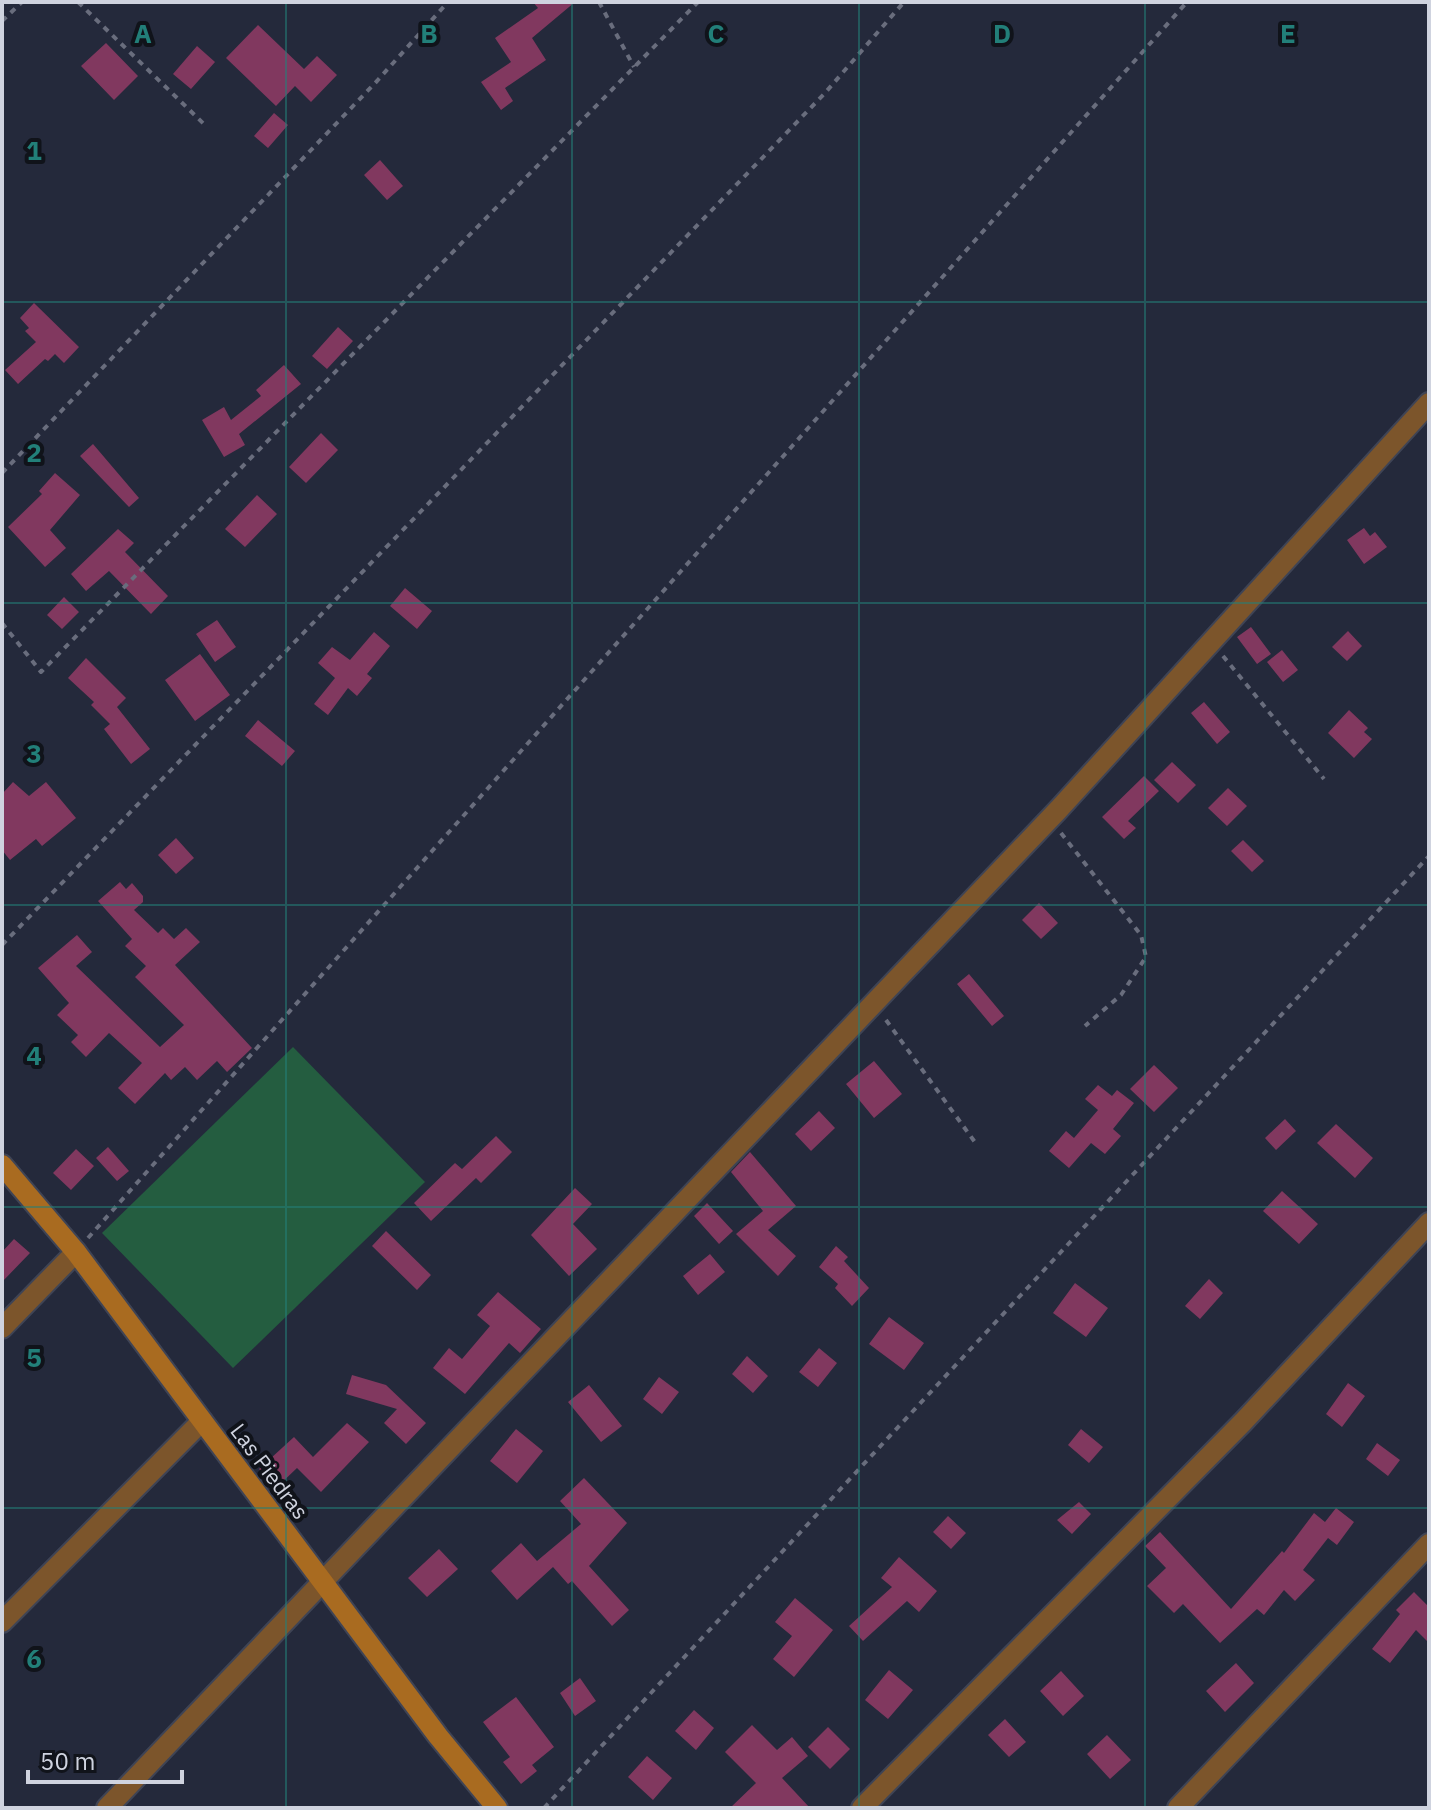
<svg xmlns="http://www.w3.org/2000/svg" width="1431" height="1810" font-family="'IBM Plex Sans',sans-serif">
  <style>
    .grass { fill: #245d40 }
    .building { fill: #81385f }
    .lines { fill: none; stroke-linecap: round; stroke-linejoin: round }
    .street-casing { stroke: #3f4455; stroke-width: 24 }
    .secondary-casing { stroke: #3f4455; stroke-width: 24 }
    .path { stroke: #696d7d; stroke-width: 4; stroke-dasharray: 6 6; stroke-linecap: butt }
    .street { stroke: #7c552b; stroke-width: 20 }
    .secondary { stroke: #a96b20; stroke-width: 20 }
    .grid { fill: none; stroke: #227f79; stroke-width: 2; stroke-opacity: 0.55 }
    .labels { text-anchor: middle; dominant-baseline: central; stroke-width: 8; stroke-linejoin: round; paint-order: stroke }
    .street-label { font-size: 22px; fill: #cfd3df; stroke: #10131a }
    .grid-label { font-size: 26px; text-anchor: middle; font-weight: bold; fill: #227f79; stroke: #10131a; stroke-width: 8; stroke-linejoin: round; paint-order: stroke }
  </style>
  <rect width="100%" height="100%" fill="#24293b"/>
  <path class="grass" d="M293 1047 425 1182 233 1368 102 1233Z"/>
  <path class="building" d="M533 2H575L532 38 546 60 505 88 513 101 501 110 481 82 511 62 495 38 538 8Z
    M258 25 304 69 317 56 337 75 311 102 295 86 276 106 226 58Z
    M106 43 138 76 114 100 81 66Z
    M197 46 215 62 191 89 173 74Z
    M274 113 288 125 268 148 254 136Z
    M380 160 403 186 387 200 364 175Z
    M34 303 79 347 64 363 55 354 48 361 45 359 18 384 5 370 36 342 25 331 29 328 20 318Z
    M338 327 353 341 327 369 312 356Z
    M284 365 301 384 239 434 245 445 224 457 202 420 224 407 231 420 261 396 256 390Z
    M321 433 338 450 306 483 289 467Z
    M93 444 139 498 129 507 80 456Z
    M55 473 80 495 50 530 66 548 45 567 8 527 42 494 39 491Z
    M257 495 277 514 245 547 225 529Z
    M1364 528 1370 536 1375 532 1387 547 1364 564 1347 540Z
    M118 529 134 543 125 552 168 596 151 614 109 571 86 591 71 574Z
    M405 588 432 611 417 629 390 606Z
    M64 597 79 612 62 629 47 615Z
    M217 620 236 647 215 662 196 634Z
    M1251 627 1271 654 1257 664 1237 637Z
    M1348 631 1362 646 1347 661 1332 647Z
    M374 632 390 646 367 674 372 678 357 696 348 688 328 715 314 704 335 678 318 663 332 647 350 660Z
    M1282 650 1298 670 1283 682 1267 662Z
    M200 654 230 695 195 721 165 680Z
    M86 658 126 698 117 707 150 749 131 764 104 729 110 724 91 705 94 702 68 678Z
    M1204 702 1230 732 1217 744 1191 713Z
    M1349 710 1368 728 1364 732 1372 739 1354 758 1328 733Z
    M258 720 295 751 282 766 245 736Z
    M1172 762 1196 785 1178 803 1154 780Z
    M1144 776 1159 791 1128 821 1136 828 1124 839 1102 817Z
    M13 782 29 796 46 782 76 818 42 846 36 839 10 860 2 850V794Z
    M1228 788 1247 806 1227 826 1208 808Z
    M176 838 194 858 176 874 158 855Z
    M1243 840 1264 861 1252 872 1231 851Z
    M120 882 126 889 132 883 143 896V902L134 910 158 933 163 928 174 939 186 928 200 942 175 965 252 1048 227 1072 217 1061 197 1080 185 1067 171 1080 165 1073 135 1104 118 1088 142 1063 109 1033 86 1057 71 1042 78 1035 57 1015 69 1003 38 968 77 935 92 952 76 966 160 1047 184 1025 135 977 146 966 125 946 132 939 98 901Z
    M1039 903 1058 923 1041 939 1022 920Z
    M969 974 1004 1016 992 1026 957 984Z
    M874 1061 902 1094 874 1118 846 1084Z
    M1154 1065 1178 1088 1154 1112 1130 1089Z
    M1098 1085 1112 1096 1117 1090 1134 1103 1113 1129 1121 1136 1105 1154 1091 1143 1069 1168 1049 1151 1066 1131 1074 1138 1098 1110 1085 1099Z
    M819 1111 835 1128 811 1151 795 1134Z
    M1285 1119 1296 1131 1276 1150 1265 1138Z
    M1336 1124 1373 1158 1355 1178 1317 1143Z
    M496 1136 512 1152 481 1183 476 1178 431 1221 414 1203 455 1163 462 1169Z
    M108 1147 129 1171 117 1181 96 1158Z
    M76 1149 94 1166 71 1190 53 1173Z
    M750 1152 796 1206 768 1230 796 1256 778 1276 736 1234 763 1211 731 1172Z
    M575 1188 592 1204 573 1224 597 1249 569 1276 531 1235Z
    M1282 1191 1318 1224 1299 1244 1263 1211Z
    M707 1203 733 1231 719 1244 694 1216Z
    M386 1231 431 1275 417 1290 372 1246Z
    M14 1239 30 1253 2 1282V1252Z
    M836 1246 848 1257 844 1261 869 1288 852 1306 835 1288 838 1284 819 1267Z
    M710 1254 725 1272 698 1295 683 1276Z
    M1209 1279 1223 1293 1200 1319 1185 1306Z
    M1075 1283 1108 1308 1086 1337 1053 1313Z
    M498 1292 541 1329 520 1353 509 1343 465 1394 433 1368 449 1348 462 1359 490 1326 477 1315Z
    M889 1317 924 1343 904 1370 869 1344Z
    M819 1348 837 1363 818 1387 799 1372Z
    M747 1356 768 1376 753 1393 732 1374Z
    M352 1375 386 1385 426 1423 406 1444 384 1423 397 1409 346 1394Z
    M659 1377 679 1392 662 1414 643 1399Z
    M1348 1383 1365 1396 1342 1427 1326 1414Z
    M589 1385 622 1426 601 1442 568 1402Z
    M347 1423 369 1442 321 1492 297 1468 276 1488 259 1469 294 1437 313 1457Z
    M516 1429 543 1451 517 1483 490 1461Z
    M1081 1429 1103 1447 1089 1463 1068 1445Z
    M1377 1443 1400 1460 1388 1476 1366 1459Z
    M584 1478 627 1523 589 1566 629 1610 612 1626 572 1581 568 1584 553 1567 517 1600 491 1571 521 1543 537 1561 581 1524 560 1501Z
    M1079 1502 1091 1514 1072 1534 1057 1520Z
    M1336 1508 1354 1522 1337 1545 1328 1538 1303 1570 1315 1580 1295 1601 1284 1590 1264 1615 1257 1609 1220 1643 1183 1604 1174 1613 1147 1586 1166 1568 1145 1546 1160 1532 1231 1609 1282 1551 1284 1553 1314 1513 1325 1522Z
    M948 1516 966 1533 951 1549 933 1532Z
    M439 1549 458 1569 427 1597 408 1578Z
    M899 1557 937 1591 919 1612 907 1601 863 1641 849 1626 892 1587 881 1578Z
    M1414 1592 1429 1607V1643L1416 1630 1390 1663 1372 1649 1400 1614 1396 1610Z
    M795 1598 833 1630 794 1677 773 1659 792 1636 775 1622Z
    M1236 1663 1254 1683 1225 1712 1206 1691Z
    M889 1670 913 1690 888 1719 865 1700Z
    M1061 1671 1084 1696 1063 1716 1040 1691Z
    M580 1678 596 1701 575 1716 560 1693Z
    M516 1697 554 1747 532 1765 537 1771 521 1784 503 1762 510 1757 483 1722Z
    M694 1710 714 1728 696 1750 675 1731Z
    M1005 1719 1026 1742 1009 1757 988 1735Z
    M752 1725 777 1750 792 1737 808 1756 782 1778 810 1808H730L756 1783 725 1752Z
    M828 1727 850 1749 830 1769 808 1747Z
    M1107 1735 1131 1760 1110 1779 1087 1754Z
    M647 1756 672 1778 653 1800 628 1777Z"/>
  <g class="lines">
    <defs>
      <path id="street" d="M2 1328 76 1252
        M2 1622 202 1421
        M107 1808 1059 809 1429 403
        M862 1808 1243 1422 1429 1223
        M1178 1808 1429 1544"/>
      <path id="secondary" d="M2 1165 76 1252 438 1736 497 1808"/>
    </defs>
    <use href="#street" class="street-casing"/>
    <use href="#secondary" class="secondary-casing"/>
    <path class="path" d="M78 2 206 126
      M599 2 634 67
      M2 21 22 2
      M2 473 377 81 448 2
      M2 623 41 672 698 2
      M1223 656 1324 779
      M1061 833 1141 935 1146 957 1121 995 1085 1026
      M2 945 825 93 904 2
      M886 1020 977 1145
      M88 1238 1187 2
      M544 1808 1429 856"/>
    <use href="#street" class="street"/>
    <use href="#secondary" class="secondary"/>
  </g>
  <path class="grid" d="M286 2V1808M572 2V1808M859 2V1808M1145 2V1808M2 302H1429M2 603H1429M2 905H1429M2 1207H1429M2 1508H1429"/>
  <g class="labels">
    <g class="street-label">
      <text transform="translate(270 1471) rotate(53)">Las Piedras</text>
    </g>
  </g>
  <g class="grid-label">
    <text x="143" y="43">A</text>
    <text x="429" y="43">B</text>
    <text x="716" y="43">C</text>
    <text x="1002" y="43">D</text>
    <text x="1288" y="43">E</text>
    <text x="34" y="160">1</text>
    <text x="34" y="462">2</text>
    <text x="34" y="763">3</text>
    <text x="34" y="1065">4</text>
    <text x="34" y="1367">5</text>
    <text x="34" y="1668">6</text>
  </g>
  <rect width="1431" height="1810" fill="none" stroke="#cfd3df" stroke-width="8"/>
  <path d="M28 1770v12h154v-12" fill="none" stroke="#cfd3df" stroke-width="4"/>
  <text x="40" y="1770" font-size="24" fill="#cfd3df" stroke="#10131a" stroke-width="6" paint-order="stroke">50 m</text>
</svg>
